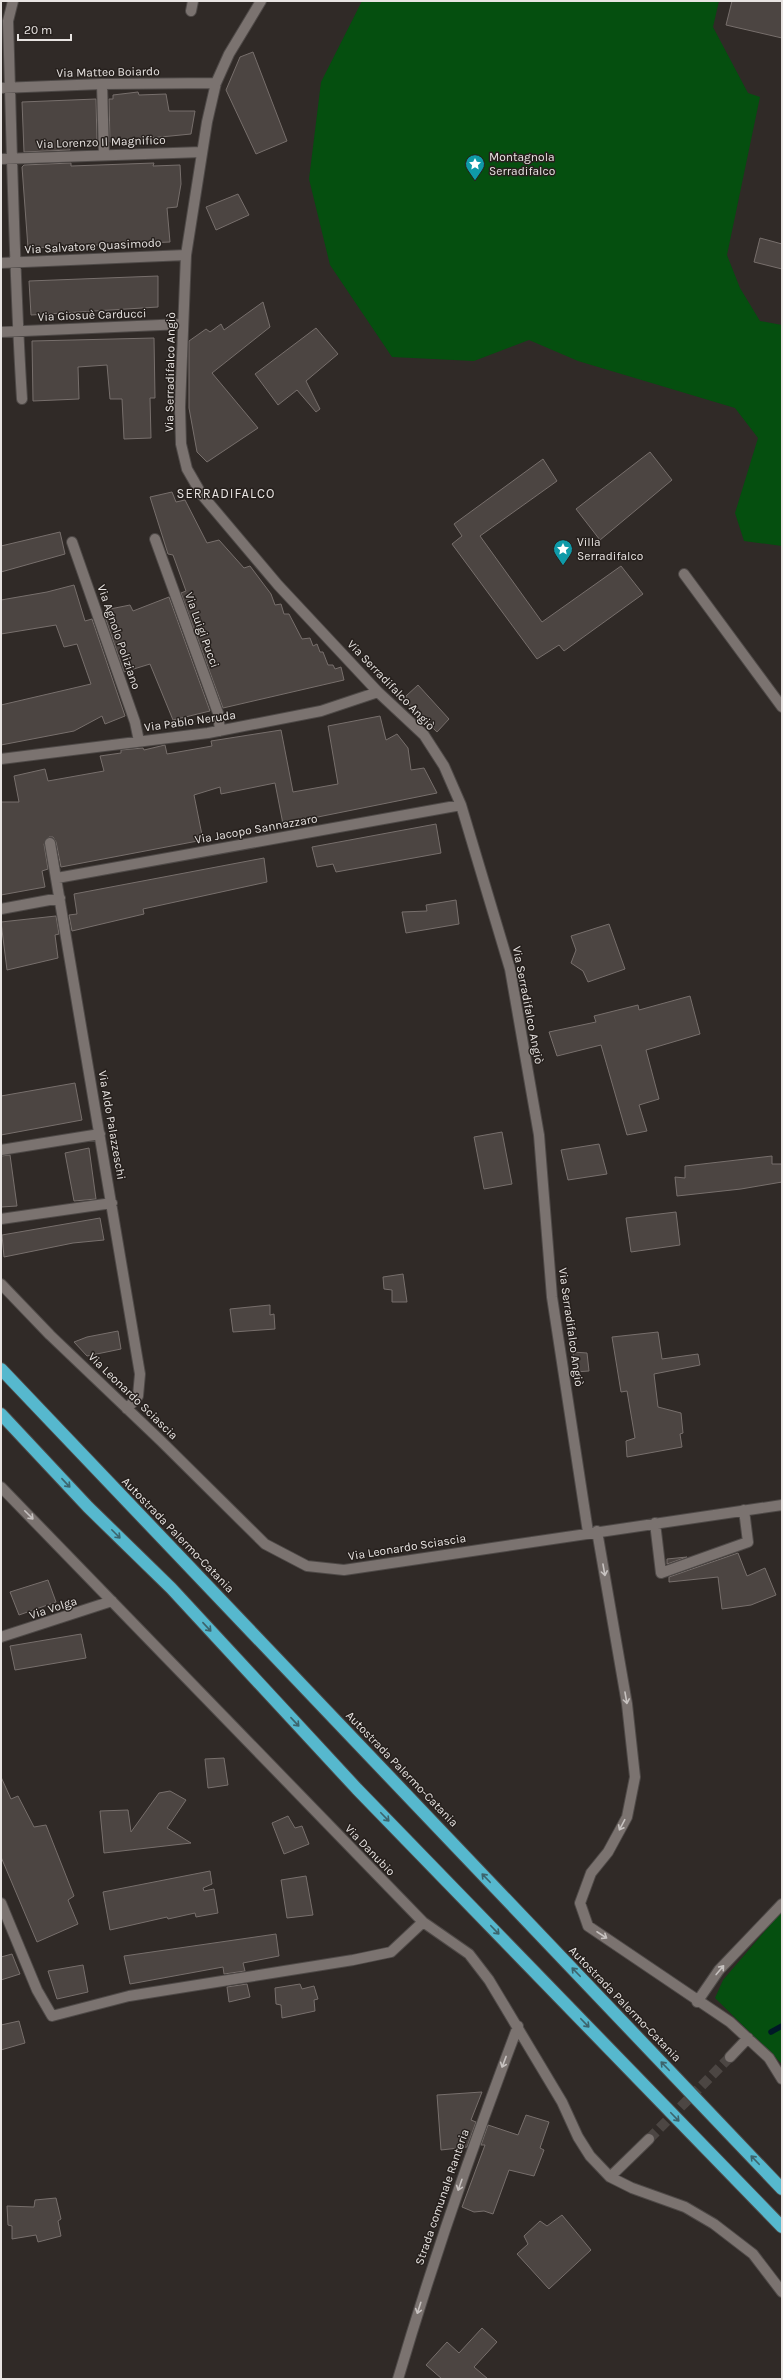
<svg xmlns="http://www.w3.org/2000/svg" width="783" height="2380" font-family="Karla,sans-serif">
  <style>
    .green { fill: #054f0f }
    .lines { fill: none; stroke-linecap: round; stroke-linejoin: round }
    .stream { stroke: #001827; stroke-width: 5.5 }
    .building { fill: #4c4542; stroke: #776f6c }
    .minor-tunnel { stroke: #4c4643; stroke-width: 10; stroke-dasharray: 10 5; stroke-linecap: butt }
    .minor-casing { stroke: #4e4947; stroke-width: 12 }
    .highway-casing { stroke: #4e4947; stroke-width: 14 }
    .minor { stroke: #7b7370; stroke-width: 10 }
    .highway { stroke: #56b8ce; stroke-width: 12 }
    .oneway { stroke: #3c646d }
    .oneway2 { stroke: #c7c2c0 }
    .labels { text-anchor: middle; dominant-baseline: central; stroke-width: 3; stroke-linejoin: round; paint-order: stroke }
    .street-label { font-size: 12px; fill: #e8e4e2; stroke: #26201d }
    .poi-label { font-size: 12px; fill: #e8e4e2; stroke: #26201d; text-anchor: start }
    .neighbourhood-label { font-size: 13px; letter-spacing: 1px; fill: #e8e4e2; stroke: #26201d }
  </style>
  <rect width="100%" height="100%" fill="#302a27"/>
  <path class="green" d="M362 1H719L713 27 748 93 760 97 727 255 740 288 760 321 782 325V546L744 541 735 513 758 438 735 408 578 361 529 340 474 361 392 357 330 265 309 179 321 82Z
    M782 1911V2064L715 1998 723 1980Z"/>
  <g class="lines">
    <path class="stream" d="M771 2032 782 2026"/>
  </g>
  <path class="building" d="M732 1H782V38L726 25Z
    M253 52 287 141 256 154 226 90 240 57Z
    M138 92 139 95 166 94 169 111H195L191 134 110 142 109 99H113V95Z
    M96 99 97 143 70 145V150L24 152 22 102Z
    M71 163V166L154 163 153 166 180 165 181 184 177 207 167 208 170 242 28 248 22 167 24 165Z
    M238 194 249 215 216 230 206 207Z
    M760 238 782 244V269L754 262Z
    M158 276V307L31 315 29 281Z
    M263 302 270 327 212 373 258 428 207 462 197 452 189 408V341L206 329 210 332 221 324 224 330Z
    M316 328 338 354 306 381 320 409 316 412 297 390 278 405 255 374Z
    M154 338 155 398H150L151 438 124 439 122 399H110L107 365 78 367 79 399 33 401 32 341Z
    M650 452 672 480 600 540 576 509Z
    M543 459 557 481 480 536 542 622 621 566 643 594 564 651 559 645 537 659 452 544 462 536 454 524Z
    M172 492 176 502 185 500 207 543 219 540 244 568 250 566 271 594 275 605 281 604 284 614H289L302 639 310 638 313 646 317 644 320 652H323L328 665H333L335 669 341 667 344 680 223 708 181 593 186 591 173 555 168 554 150 497Z
    M60 532 65 554 1 572V546Z
    M74 585 85 621 92 619 125 716 105 724 102 716 74 731 1 745V705L91 684 77 644 64 647 56 625 1 634V600L47 592Z
    M169 597 210 711 173 720 150 664 124 672 105 617 112 616 110 609 130 605 133 611Z
    M418 685 449 719 437 732 406 702V696Z
    M380 716 386 740 397 734 408 748 411 770 424 768 437 793 283 824 275 783 221 794 220 787 194 795 203 840 61 867 56 842 53 837H49L44 844 48 869 42 871 45 887 1 895V802H19L14 776 45 769 48 781 104 771 100 756 121 753V750L143 748 144 750 165 745 167 754 212 746 211 741 281 730 293 792 338 784 328 726Z
    M436 824 441 853 336 872 333 864 317 867 312 847Z
    M264 858 267 882 143 909 144 914 72 931 69 915 77 914 74 894Z
    M456 900 459 924 406 933 402 912 427 911 426 905Z
    M56 916 59 934 55 935 58 958 7 970 1 922Z
    M609 924 625 969 588 982 583 971 571 963 576 950 571 936Z
    M690 996 700 1034 646 1050 659 1099 639 1105 647 1131 627 1135 601 1045 557 1056 549 1032 596 1022 594 1016 638 1005 639 1010Z
    M75 1083 82 1120 1 1135V1096Z
    M502 1132 512 1184 484 1189 474 1137Z
    M599 1144 607 1174 568 1180 561 1150Z
    M89 1148 96 1199 74 1201 65 1153Z
    M10 1155 17 1206 1 1207V1156Z
    M772 1156V1164H782V1182L741 1189 677 1196 675 1177 685 1178V1166Z
    M676 1212 680 1245 631 1252 626 1218Z
    M100 1218 104 1240 73 1243 4 1257 2 1235Z
    M403 1274 407 1302H392V1290L384 1289 383 1277Z
    M270 1305V1315L274 1314 275 1329 233 1332 230 1309Z
    M118 1331 121 1349 87 1356 74 1342 87 1337Z
    M658 1332 662 1359 698 1354 700 1365 654 1374 658 1407 681 1413 683 1433 680 1434 682 1447 627 1457 626 1441 635 1438 627 1391 621 1392 612 1337Z
    M573 1352 587 1353 589 1371 575 1372Z
    M738 1553 747 1576 765 1568 776 1595 751 1605 722 1609 718 1577 669 1582V1577Z
    M687 1557 667 1564V1559Z
    M48 1580 56 1602 19 1615 10 1592Z
    M81 1634 86 1658 15 1670 10 1646Z
    M224 1758 228 1785 208 1788 205 1759Z
    M1 1777 11 1799 18 1796 34 1827 46 1825 74 1896 68 1900 78 1924 37 1942 1 1857Z
    M170 1791 186 1800 167 1828 191 1843 104 1853 100 1811 128 1810 131 1832 159 1793Z
    M288 1816 295 1828 302 1826 309 1844 284 1854 272 1823Z
    M210 1871 212 1884 203 1888 204 1891 214 1889 218 1913 196 1917 195 1913 168 1919 167 1917 110 1930 103 1892Z
    M306 1876 313 1915 287 1918 281 1880Z
    M276 1934 279 1956 243 1963 245 1971 224 1974 223 1967 130 1984 124 1956Z
    M12 1954 20 1974 1 1980V1957Z
    M83 1965 88 1992 57 1999 48 1971Z
    M247 1984 250 1997 229 2002 227 1987Z
    M300 1984 302 1989 314 1986 318 1999 314 2000 315 2011 282 2018 281 2005 276 2004 275 1988Z
    M19 2021 25 2043 1 2050V2025Z
    M482 2092 471 2120 476 2122 467 2147 441 2150 437 2095Z
    M526 2115 549 2122 540 2148 544 2150 534 2176 509 2170 493 2214 484 2211 474 2212 462 2207 485 2145H481L488 2125 518 2135Z
    M56 2198 61 2219 58 2221 61 2236 38 2242 36 2235 12 2239V2226L8 2225 7 2206 34 2207 35 2200Z
    M562 2215 591 2250 549 2289 517 2254 528 2244 524 2236 540 2221 547 2226Z
    M482 2328 497 2342 474 2367 488 2379H442L426 2365 447 2342 459 2353Z"/>
  <g class="lines">
    <path class="minor-tunnel" d="M649 2139 730 2057"/>
    <defs>
      <path id="minor" d="M13 1 8 21C12 147 14 273 22 399
        M261 1 229 54 216 83 207 122 186 255 180 407 181 444 187 469 202 495 278 585 378 692 424 735 444 766 461 805 510 969 539 1135 552 1297 588 1532
        M191 11 193 1
        M102 84 104 155
        M1 88 102 84 216 83
        M1 159 202 152
        M1 263 186 255
        M1 332 183 324
        M155 539 218 713 220 731
        M72 542 135 722 139 741
        M684 574 782 707
        M1 759 208 733 321 711 378 692
        M50 843 140 1374 138 1396 127 1409
        M57 878 461 805
        M1 909 60 898
        M1 1150 100 1134
        M1 1219 112 1203
        M1 1284 50 1335 161 1441 265 1544 307 1566 344 1570 782 1505
        M1 1487 423 1922 469 1954 489 1980 562 2102 578 2137 590 2156 610 2177 632 2188 685 2207 714 2224 753 2254 782 2292
        M655 1523 661 1573 748 1542 744 1510
        M597 1531 627 1704 635 1777 627 1817 608 1852 591 1873 580 1903 588 1926 730 2022 769 2058 782 2079
        M1 1637 112 1601
        M1 1903 37 1990 52 2016 129 1996 353 1960 391 1952 423 1922
        M697 2002 719 1970 782 1904
        M730 2057 748 2038
        M610 2177 649 2139
        M398 2379C433 2260 474 2142 518 2026"/>
      <path id="highway" d="M1 1369 782 2189
        M1 1414 88 1507 171 1588 357 1789 782 2227"/>
    </defs>
    <use href="#minor" class="minor-casing"/>
    <use href="#highway" class="highway-casing"/>
    <use href="#minor" class="minor"/>
    <use href="#highway" class="highway"/>
  </g>
  <defs><path id="oneway-shaft" d="M-6 0H5M1.5-3L5.5 0L1.5 3" fill="none" stroke-width="1.6" stroke-linecap="round" stroke-linejoin="round"/></defs>
  <g class="oneway">
    <use href="#oneway-shaft" transform="translate(66 1483) rotate(47)"/>
    <use href="#oneway-shaft" transform="translate(116 1534) rotate(45)"/>
    <use href="#oneway-shaft" transform="translate(207 1627) rotate(47)"/>
    <use href="#oneway-shaft" transform="translate(295 1722) rotate(47)"/>
    <use href="#oneway-shaft" transform="translate(385 1817) rotate(46)"/>
    <use href="#oneway-shaft" transform="translate(486 1878) rotate(-134)"/>
    <use href="#oneway-shaft" transform="translate(495 1930) rotate(46)"/>
    <use href="#oneway-shaft" transform="translate(576 1972) rotate(-134)"/>
    <use href="#oneway-shaft" transform="translate(585 2023) rotate(46)"/>
    <use href="#oneway-shaft" transform="translate(665 2066) rotate(-134)"/>
    <use href="#oneway-shaft" transform="translate(675 2117) rotate(46)"/>
    <use href="#oneway-shaft" transform="translate(755 2160) rotate(-134)"/>
  </g>
  <g class="oneway2">
    <use href="#oneway-shaft" transform="translate(29 1515) rotate(45)"/>
    <use href="#oneway-shaft" transform="translate(604 1570) rotate(80)"/>
    <use href="#oneway-shaft" transform="translate(626 1698) rotate(80)"/>
    <use href="#oneway-shaft" transform="translate(622 1825) rotate(118)"/>
    <use href="#oneway-shaft" transform="translate(602 1935) rotate(33)"/>
    <use href="#oneway-shaft" transform="translate(720 1970) rotate(-50)"/>
    <use href="#oneway-shaft" transform="translate(504 2062) rotate(111)"/>
    <use href="#oneway-shaft" transform="translate(460 2185) rotate(109)"/>
    <use href="#oneway-shaft" transform="translate(419 2308) rotate(108)"/>
  </g>
  <defs>
    <symbol id="sight-pin" viewBox="-11 -11 22 30"><path d="M0 17L-7.5 6A9.5 9.5 0 1 1 7.5 6Z" fill="#0f9aa8" stroke="#26201d"/><path d="M0-6L1.8-2.2L6-1.7L2.9 1.2L3.7 5.4L0 3.3L-3.7 5.4L-2.9 1.2L-6-1.7L-1.8-2.2Z" fill="#fff"/></symbol>
  </defs>
  <g fill-rule="evenodd">
    <use href="#sight-pin" x="464" y="153" width="22" height="30"/>
    <use href="#sight-pin" x="552" y="538" width="22" height="30"/>
  </g>
  <g class="labels">
    <g class="street-label">
      <text transform="translate(108 72) rotate(-1)">Via Matteo Boiardo</text>
      <text transform="translate(101 142) rotate(-2)">Via Lorenzo Il Magnifico</text>
      <text transform="translate(93 246) rotate(-3)">Via Salvatore Quasimodo</text>
      <text transform="translate(92 315) rotate(-2)">Via Giosuè Carducci</text>
      <text transform="translate(170 372) rotate(-89)">Via Serradifalco Angiò</text>
      <text transform="translate(202 630) rotate(70)">Via Luigi Pucci</text>
      <text transform="translate(119 637) rotate(71)">Via Agnolo Poliziano</text>
      <text transform="translate(391 685) rotate(46)">Via Serradifalco Angiò</text>
      <text transform="translate(190 721) rotate(-8)">Via Pablo Neruda</text>
      <text transform="translate(256 829) rotate(-10)">Via Jacopo Sannazzaro</text>
      <text transform="translate(528 1005) rotate(79)">Via Serradifalco Angiò</text>
      <text transform="translate(112 1125) rotate(80)">Via Aldo Palazzeschi</text>
      <text transform="translate(571 1327) rotate(82)">Via Serradifalco Angiò</text>
      <text transform="translate(133 1396) rotate(44)">Via Leonardo Sciascia</text>
      <text transform="translate(178 1535) rotate(46)">Autostrada Palermo-Catania</text>
      <text transform="translate(407 1547) rotate(-9)">Via Leonardo Sciascia</text>
      <text transform="translate(53 1608) rotate(-18)">Via Volga</text>
      <text transform="translate(402 1769) rotate(46)">Autostrada Palermo-Catania</text>
      <text transform="translate(370 1850) rotate(46)">Via Danubio</text>
      <text transform="translate(625 2004) rotate(46)">Autostrada Palermo-Catania</text>
      <text transform="translate(442 2197) rotate(-71)">Strada comunale Ranteria</text>
    </g>
    <g class="poi-label">
      <text x="489" y="157">Montagnola<tspan x="489" dy="14">Serradifalco</tspan></text>
      <text x="577" y="542">Villa<tspan x="577" dy="14">Serradifalco</tspan></text>
    </g>
    <g class="neighbourhood-label">
      <text x="226" y="493">SERRADIFALCO</text>
    </g>
  </g>
  <rect width="783" height="2380" fill="none" stroke="#e8e4e2" stroke-width="4"/>
  <path d="M18 34v6h53v-6" fill="none" stroke="#e8e4e2" stroke-width="2"/>
  <text x="24" y="34" font-size="12" fill="#e8e4e2" stroke="#26201d" stroke-width="3" paint-order="stroke">20 m</text>
</svg>
